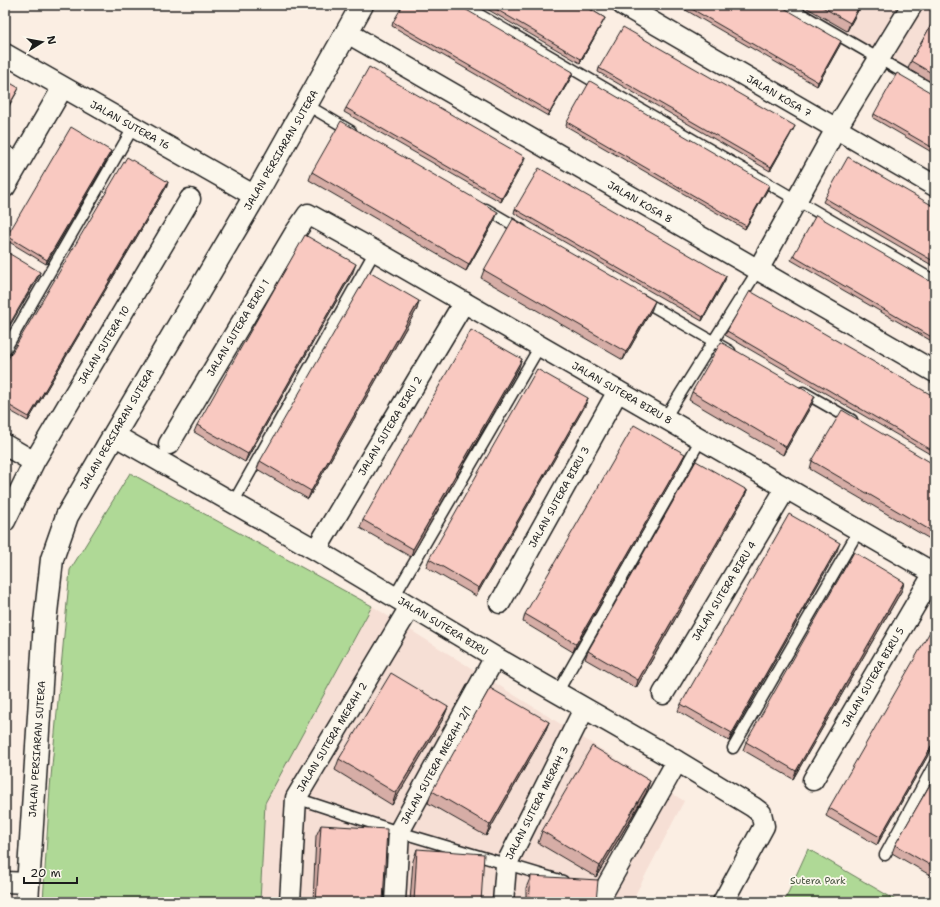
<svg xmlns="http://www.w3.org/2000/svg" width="940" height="907" font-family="'Shantell Sans',sans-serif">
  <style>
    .built { fill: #f6dfd5 }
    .green { fill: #afd996; stroke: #667a59 }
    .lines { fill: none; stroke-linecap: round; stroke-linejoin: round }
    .lane-casing { stroke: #1c1c1c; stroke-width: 13 }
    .street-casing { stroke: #1c1c1c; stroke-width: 23 }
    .secondary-casing { stroke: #1c1c1c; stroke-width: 25 }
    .lane { stroke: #fbf7ec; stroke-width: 10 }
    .street { stroke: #fbf7ec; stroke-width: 20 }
    .secondary { stroke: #fbf7ec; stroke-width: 22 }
    .wall { fill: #d6ada6; stroke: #1c1c1c }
    .shaded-wall { fill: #ae8d87; stroke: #1c1c1c }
    .building { fill: #f9c9c1; stroke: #1c1c1c }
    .labels { text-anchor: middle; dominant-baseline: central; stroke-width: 3.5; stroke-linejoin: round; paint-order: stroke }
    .street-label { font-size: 10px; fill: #1c1c1c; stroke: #fbf7ec }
    .park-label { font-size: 10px; fill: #485541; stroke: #fbf7ec }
  </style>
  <rect width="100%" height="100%" fill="#fbeee3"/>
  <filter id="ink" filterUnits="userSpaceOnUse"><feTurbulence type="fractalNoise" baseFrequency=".025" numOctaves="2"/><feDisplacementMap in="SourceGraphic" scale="8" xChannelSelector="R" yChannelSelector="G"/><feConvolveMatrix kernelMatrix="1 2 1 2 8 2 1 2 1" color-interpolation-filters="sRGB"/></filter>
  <g filter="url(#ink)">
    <path class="built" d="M785 5H935V92Z
      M372 606 684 801 634 897 633 902H260L265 803Z"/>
    <path class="green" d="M130 473 372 606 265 803 260 902H43L50 788 70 570Z
      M808 849 899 902H784Z"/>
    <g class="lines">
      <defs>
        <path id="lane" d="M463 5 935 281
          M786 5 935 91
          M307 105 351 131
          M5 150 21 160
          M486 209 522 230
          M642 300 730 351
          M5 350 134 126
          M803 392 852 420
          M665 418 758 270
          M233 503 375 251
          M394 597 540 346
          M557 693 701 439
          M733 748 859 530
          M296 798 399 832 563 881
          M885 855 935 763"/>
        <path id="street" d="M623 5 935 186
          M346 32 935 372
          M5 54 255 196
          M5 187 63 87
          M758 270 836 129 912 5
          M114 435 316 550 495 657 677 761 753 807 761 813 764 826 723 902
          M169 444 295 233 308 214 375 251 935 574
          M5 445 34 462
          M5 521 34 462 190 199
          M316 550 464 302
          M500 603 618 391
          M663 694 786 488
          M813 780 934 573
          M5 882 28 883
          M290 902 296 798 410 607
          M395 902 399 832 495 657
          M503 902 506 865 584 709
          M603 902V893L677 761"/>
        <path id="secondary" d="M27 902 45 622 52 559 67 516 114 435 255 196 362 5"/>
      </defs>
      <use href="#lane" class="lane-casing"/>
      <use href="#street" class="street-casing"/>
      <use href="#secondary" class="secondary-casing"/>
      <use href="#lane" class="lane"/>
      <use href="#street" class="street"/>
      <use href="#secondary" class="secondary"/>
    </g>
    <path class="wall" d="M480 5H583L605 18 603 22 580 63Z
      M677 5H779L840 45 817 86Z
      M802 5H861L847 31Z
      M935 18V84L908 69 911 61Z
      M393 22 572 76 548 116 392 26Z
      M599 68 793 130 770 171 598 72Z
      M935 95V154L873 118 874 114Z
      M346 108 524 161 501 202 344 112Z
      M567 122 768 189 745 229 566 126Z
      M110 155 46 264 6 240 7 236Z
      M312 172 495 220 466 271 309 180Z
      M167 186 28 421 5 408V364Z
      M825 198 935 207V267L823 202Z
      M515 209 726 276 725 280 702 321 514 213Z
      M793 256 935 284V343L791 260Z
      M484 270 652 309 623 360 481 278Z
      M353 272 245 462 194 432 197 425Z
      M419 301 417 309 308 499 257 469 260 461Z
      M727 331 935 397V457L725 335Z
      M519 367 411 557 360 528 363 520Z
      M692 392 812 404 783 455 689 400Z
      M588 398 585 406 476 596 426 567 429 559Z
      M685 454 682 462 573 652 523 622 525 614Z
      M812 461 935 465V542L810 469Z
      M747 490 744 498 636 688 585 659 588 651Z
      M837 551 729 741 678 711 681 704Z
      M904 582 902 590 793 779 743 750 746 742Z
      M448 707 443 719 392 805 335 770 339 759Z
      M549 722 544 734 486 836 428 803 432 791Z
      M935 743 877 845 826 816 829 808Z
      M935 776V878L892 853 895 845Z
      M646 793 596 877 538 843 542 831Z
      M321 825 383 902H313L316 836Z
      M417 849 481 902H410L413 861Z
      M531 876 596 902H526V888Z"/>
    <path class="shaded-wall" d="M860 5H861L847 31 850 23Z
      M605 18 603 22 580 63 581 59Z
      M841 41 840 45 817 86 818 82Z
      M573 72 572 76 548 116 550 112Z
      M19 88 17 92 5 113V112Z
      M795 126 793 130 770 171 771 167Z
      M111 151 110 155 46 264 47 260Z
      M525 157 524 161 501 202 502 198Z
      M168 182 167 186 28 421 29 417Z
      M769 185 768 189 745 229 746 226Z
      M498 212 495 220 466 271 469 264Z
      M356 264 353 272 245 462 248 454Z
      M40 272 39 276 5 334V332Z
      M726 276 725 280 702 321 703 317Z
      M419 301 417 309 308 499 311 491Z
      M655 301 652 309 623 360 626 352Z
      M522 359 519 367 411 557 413 549Z
      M815 396 812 404 783 455 786 447Z
      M588 398 585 406 476 596 479 588Z
      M685 454 682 462 573 652 576 644Z
      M747 490 744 498 636 688 638 680Z
      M840 543 837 551 729 741 732 733Z
      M904 582 902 590 793 779 796 771Z
      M448 707 443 719 392 805 396 793Z
      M549 722 544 734 486 836 490 825Z
      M935 740V743L877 845 880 837Z
      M650 781 646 793 596 877 600 866Z"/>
    <path class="building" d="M403 5H458L573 72 550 112 393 22Z
      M489 5H583L605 18 581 59Z
      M685 5H779L841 41 818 82Z
      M819 5H860L850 23Z
      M935 18V75L911 61Z
      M623 27 795 126 771 167 599 68Z
      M369 67 525 157 502 198 346 108Z
      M897 73 935 95V149L874 114Z
      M5 80 19 88 5 112Z
      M590 81 769 185 746 226 567 122Z
      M341 121 498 212 469 264 312 172Z
      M71 127 111 151 47 260 7 236Z
      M127 157 168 182 29 417 5 403V364Z
      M848 157 935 207V262L825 198Z
      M539 168 726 276 703 317 515 209Z
      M816 215 935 284V339L793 256Z
      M513 219 655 301 626 352 484 270Z
      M305 235 356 264 248 454 197 425Z
      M5 251 40 272 5 332Z
      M369 272 419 301 311 491 260 461Z
      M750 291 935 397V452L727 331Z
      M471 330 522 359 413 549 363 520Z
      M721 342 815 396 786 447 692 392Z
      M537 369 588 398 479 588 429 559Z
      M842 410 935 465V533L812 461Z
      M634 425 685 454 576 644 525 614Z
      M696 461 747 490 638 680 588 651Z
      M789 514 840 543 732 733 681 704Z
      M854 552 904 582 796 771 746 742Z
      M935 623V740L880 837 829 808Z
      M391 673 448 707 396 793 339 759Z
      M490 688 549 722 490 825 432 791Z
      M592 746 650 781 600 866 542 831Z
      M935 776V868L895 845Z
      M321 825 387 829 383 902H316Z
      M417 849 484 854 481 902H414Z
      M531 876 598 880 596 902H529Z"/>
  </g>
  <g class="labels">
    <g class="street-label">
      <text transform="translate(779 96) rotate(30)">JALAN KOSA 7</text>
      <text transform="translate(130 125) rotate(29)">JALAN SUTERA 16</text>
      <text transform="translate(281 150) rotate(-60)">JALAN PERSIARAN SUTERA</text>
      <text transform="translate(640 202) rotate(30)">JALAN KOSA 8</text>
      <text transform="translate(238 328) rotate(-59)">JALAN SUTERA BIRU 1</text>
      <text transform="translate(104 345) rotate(-59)">JALAN SUTERA 10</text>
      <text transform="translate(622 393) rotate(30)">JALAN SUTERA BIRU 8</text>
      <text transform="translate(390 426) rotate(-59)">JALAN SUTERA BIRU 2</text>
      <text transform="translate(117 429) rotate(-60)">JALAN PERSIARAN SUTERA</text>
      <text transform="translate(559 497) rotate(-61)">JALAN SUTERA BIRU 3</text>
      <text transform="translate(724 591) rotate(-59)">JALAN SUTERA BIRU 4</text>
      <text transform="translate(443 626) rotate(31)">JALAN SUTERA BIRU</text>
      <text transform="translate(873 677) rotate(-60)">JALAN SUTERA BIRU 5</text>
      <text transform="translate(332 737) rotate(-59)">JALAN SUTERA MERAH 2</text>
      <text transform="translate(37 749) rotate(-86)">JALAN PERSIARAN SUTERA</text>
      <text transform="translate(436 765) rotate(-61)">JALAN SUTERA MERAH 2/1</text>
      <text transform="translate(537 803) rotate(-63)">JALAN SUTERA MERAH 3</text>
    </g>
    <g class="park-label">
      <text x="818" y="880">Sutera Park</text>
    </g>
  </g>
  <rect width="940" height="907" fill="none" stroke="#fbf7ec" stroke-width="20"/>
  <rect x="10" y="10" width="920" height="887" fill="none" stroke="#1c1c1c" stroke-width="1.5" filter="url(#ink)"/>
  <g transform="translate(42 42) rotate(79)" stroke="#fbf7ec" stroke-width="3" paint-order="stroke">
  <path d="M0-3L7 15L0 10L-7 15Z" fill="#1c1c1c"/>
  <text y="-6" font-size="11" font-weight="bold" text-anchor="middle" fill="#1c1c1c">N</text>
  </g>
  <path d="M24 877v6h53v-6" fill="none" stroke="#1c1c1c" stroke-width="2"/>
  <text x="30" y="877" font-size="12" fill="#1c1c1c" stroke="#fbf7ec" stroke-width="3" paint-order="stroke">20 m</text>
</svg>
